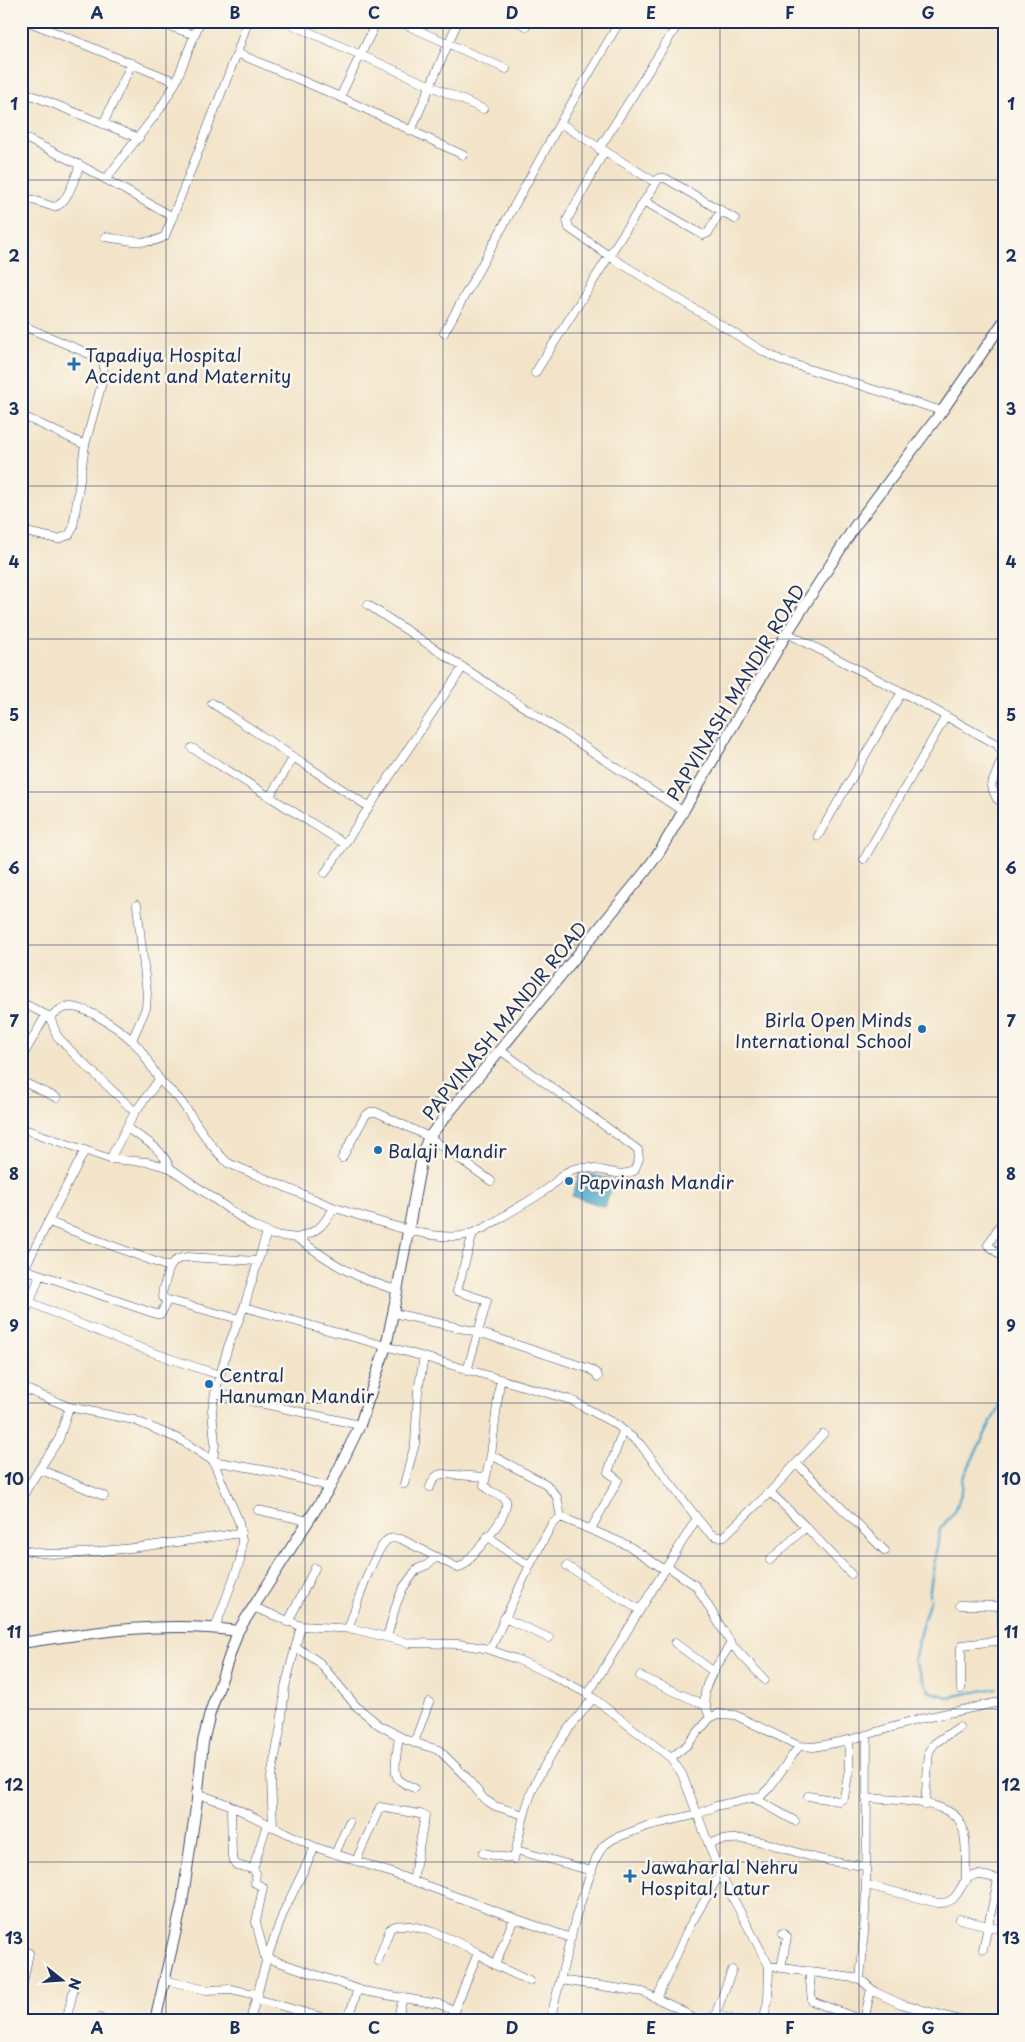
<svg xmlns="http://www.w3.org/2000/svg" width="1025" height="2042" font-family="'Playpen Sans',sans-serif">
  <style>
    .water { fill: #4fa8cc; stroke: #356c95 }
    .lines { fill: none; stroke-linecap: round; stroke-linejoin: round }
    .stream { stroke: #4fa8cc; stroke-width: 2.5 }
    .minor-casing { stroke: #3b4a6e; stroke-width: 9 }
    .tertiary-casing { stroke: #3b4a6e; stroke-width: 12 }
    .minor { stroke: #fff; stroke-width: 8 }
    .tertiary { stroke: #fff; stroke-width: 10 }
    .grid { fill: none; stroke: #1b2f5e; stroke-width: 1; stroke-opacity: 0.55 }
    .poi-dot { fill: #1f6fb2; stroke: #fbf7ec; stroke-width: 2 }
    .labels { text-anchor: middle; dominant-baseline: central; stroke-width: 5; stroke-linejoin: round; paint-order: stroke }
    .poi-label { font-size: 18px; fill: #1b2f5e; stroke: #fbf7ec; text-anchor: start }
    .street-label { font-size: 18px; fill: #1b2f5e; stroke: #fbf7ec }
    .neatline { fill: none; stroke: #1b2f5e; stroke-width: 2 }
    .grid-label { font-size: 16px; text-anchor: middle; font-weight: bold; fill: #1b2f5e }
  </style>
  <rect width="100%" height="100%" fill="#fbf7ec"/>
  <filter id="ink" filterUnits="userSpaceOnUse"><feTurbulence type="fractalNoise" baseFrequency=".02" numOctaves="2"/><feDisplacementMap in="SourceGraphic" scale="10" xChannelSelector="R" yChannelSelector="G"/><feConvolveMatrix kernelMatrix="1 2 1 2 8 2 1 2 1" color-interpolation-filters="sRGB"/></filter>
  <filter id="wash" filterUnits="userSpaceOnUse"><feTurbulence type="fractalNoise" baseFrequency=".0096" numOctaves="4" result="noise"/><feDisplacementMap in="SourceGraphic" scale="20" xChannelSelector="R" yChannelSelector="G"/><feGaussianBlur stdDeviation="1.12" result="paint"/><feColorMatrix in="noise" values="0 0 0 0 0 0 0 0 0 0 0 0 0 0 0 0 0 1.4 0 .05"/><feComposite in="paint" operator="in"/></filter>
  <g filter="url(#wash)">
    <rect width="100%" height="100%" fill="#f3e4c9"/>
    <path class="water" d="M580 1172 614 1180 605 1207 572 1196Z"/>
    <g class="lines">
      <path class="stream" d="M929 1595 940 1529 955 1511 962 1491 963 1478 1004 1396
        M930 1599 920 1633 914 1661 929 1691 948 1697 996 1688"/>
    </g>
  </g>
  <g filter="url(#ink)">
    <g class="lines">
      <defs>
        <path id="minor" d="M27 21 176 82
          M154 21 195 35
          M248 21 237 53 340 97 463 155
          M284 21 483 109
          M397 21 506 69
          M515 21 526 26
          M620 21 560 123 656 183 609 256 766 353 783 361 942 411
          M21 91 139 138
          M340 97 377 21
          M103 124 132 63
          M411 131 458 21
          M21 136 80 165 173 217
          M599 149 680 21
          M106 179 160 109 176 82 200 21
          M656 183 659 178H665L735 219
          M21 196 54 207C67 205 75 177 80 165
          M644 201 703 235 708 233 721 210
          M105 237C123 239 150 247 165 236L237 53
          M21 325 99 358 104 363 103 379 85 445
          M444 333 560 123
          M535 373 609 256 569 228 567 220 604 152
          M21 415 85 445 73 528 69 535 58 539 21 531
          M368 605 684 812
          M787 633 902 692 998 745 1003 756 991 786 997 799 1004 803
          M212 703 369 807
          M192 748 345 844
          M270 796 294 757
          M818 836 902 692
          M864 859 946 716
          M325 873 463 667
          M21 1002 50 1017C56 1012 62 1007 70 1007 89 1007 127 1033 139 1048 147 1058 152 1070 160 1080 165 1087 173 1092 179 1099 196 1121 208 1145 228 1163L335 1208
          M50 1017 57 1036 74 1054 135 1112 110 1159
          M132 1040 146 1008 147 994 137 905
          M21 1059 46 1015
          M21 1081 57 1098
          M135 1112 159 1080
          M21 1128 110 1159 148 1162 170 1168 253 1226 273 1235 297 1238 311 1233 321 1226 335 1208C370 1218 425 1240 461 1236 473 1234 485 1228 496 1221 512 1210 531 1201 547 1189 556 1183 561 1174 571 1170 592 1161 616 1180 634 1171L639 1159 638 1150 500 1050
          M126 1128C144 1139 161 1147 170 1168
          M342 1158 365 1116 370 1112H376L429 1137 491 1181
          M1004 1218 988 1245 1004 1258
          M49 1222 169 1267
          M267 1232 244 1307 228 1347 215 1393 360 1425
          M297 1238C333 1264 354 1278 397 1290
          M21 1268 156 1314H161L167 1301
          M24 1269 85 1150
          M30 1302 40 1275
          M244 1307 407 1352 571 1400 617 1425 640 1444 697 1518 588 1694
          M393 1313 478 1332 590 1369 597 1374 598 1377
          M239 1319 164 1299C161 1293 163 1289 165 1283 168 1270 171 1258 187 1257L257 1261
          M21 1322 30 1302C92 1330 155 1355 220 1375
          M467 1371 487 1301 457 1291 473 1233
          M21 1387 69 1407 134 1420 181 1440 213 1461 279 1473 330 1487
          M491 1455 546 1484 557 1497 561 1517
          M797 1464 885 1551
          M39 1469 104 1496
          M404 1484 415 1444 418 1391 424 1357
          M430 1487C433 1480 435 1475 442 1474L485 1477
          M770 1492 823 1434
          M258 1510 308 1521
          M697 1518C705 1527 711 1540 724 1536L770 1492 806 1527 770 1560
          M806 1527 851 1574
          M21 1529 23 1498 26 1490 59 1439 69 1407
          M591 1529 618 1480 608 1472 623 1431
          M488 1536 515 1557 530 1565
          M21 1549C52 1558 81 1553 112 1550 155 1546 198 1539 241 1533
          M567 1566 640 1610
          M667 1566 696 1586 732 1645 765 1680
          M21 1569 23 1643
          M960 1605 1004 1606
          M1001 1606 1004 1661
          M253 1607 301 1626 354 1629 409 1643 458 1644 484 1648 516 1659 548 1673 588 1694 671 1758 687 1745 710 1718 718 1714 735 1715 799 1746 814 1747 849 1740 920 1719 1004 1701
          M504 1618 549 1638
          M288 1622 315 1568
          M215 1628 240 1561 242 1541 239 1522 213 1461 215 1444 212 1410 215 1393
          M348 1629C356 1607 371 1557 386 1541 390 1537 396 1538 401 1539L458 1568 465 1564C476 1550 509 1519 506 1501L503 1497 490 1491 484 1485 491 1455 500 1381
          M387 1637 396 1605 403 1588 417 1569 427 1565 436 1557
          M675 1643 714 1672
          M296 1647 319 1662 356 1706 379 1725 406 1740 439 1750 467 1778 484 1799 495 1806 524 1815
          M490 1650 531 1563 552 1524 561 1517 629 1546 665 1570
          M640 1676 705 1705
          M961 1689V1648L963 1645 1003 1640
          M710 1718C707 1710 704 1702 705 1694 705 1680 724 1656 731 1643
          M399 1737C398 1746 393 1769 397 1777 400 1783 408 1785 414 1788
          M414 1743 429 1702
          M671 1758 682 1774 720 1874 769 1966 768 2001 763 2021
          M196 1793 227 1804 315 1847 392 1873 514 1918
          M808 1796 839 1801 844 1798 849 1769V1740
          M754 1798 795 1821
          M866 1798C890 1800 953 1799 962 1826 968 1842 965 1864 966 1881
          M925 1805 929 1751 935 1743 959 1727
          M231 1806 232 1857 236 1865 253 1869 256 1873 255 1883 263 1887 256 1922 266 1962
          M273 1827 271 1777 281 1726 285 1687 301 1626
          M710 1843C748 1831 776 1847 812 1857 830 1862 847 1864 866 1866
          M516 1850 592 1871
          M483 1853 514 1859C520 1831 526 1800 540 1774 554 1747 574 1722 593 1698
          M335 1854 349 1822
          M356 1861 380 1807 425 1815 413 1881
          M253 1869 267 1824
          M867 1885 938 1903C964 1904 957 1876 977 1875 985 1874 996 1879 1004 1881
          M960 1919 1004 1930
          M983 1949 998 1880
          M21 1950 29 1953 21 1992
          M267 1958 363 1991 439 2004 454 2011
          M378 1961 390 1929C404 1915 463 1944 478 1953
          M495 1965 529 1981
          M769 1966 860 1979C869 1898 866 1816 867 1735
          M781 1968 787 1937 783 1933
          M809 1971 812 2001 864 2021
          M860 1979 875 1992 901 2004 964 2021
          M165 1980 206 1990 231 1989 258 1995
          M560 1980 643 1992 679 2009 697 2021
          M657 1998 689 1927 720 1874
          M257 1999 335 2021
          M715 2015 739 2021
          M66 2021 75 1984
          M99 2021 100 2018
          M250 2021 267 1958 284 1911 315 1847
          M347 2021 358 1989
          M397 2021 403 1997
          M450 2021 478 1953 495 1965 514 1918 571 1938
          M550 2021 576 1916 596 1858 603 1846 613 1839 647 1826 698 1814 716 1806 761 1796 770 1787 799 1746
          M713 2021 732 1970
          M864 2021 871 1989
          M915 2021 917 2008"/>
        <path id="tertiary" d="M21 1643C95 1632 163 1621 238 1631
          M155 2021 182 1904 197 1800 203 1742 210 1713 238 1631 330 1487 360 1425 386 1346 393 1313 423 1151 429 1137 645 872 660 851 787 633 855 526 942 411 1004 321"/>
      </defs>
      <use href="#minor" class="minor-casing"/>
      <use href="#tertiary" class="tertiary-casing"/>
      <use href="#minor" class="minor"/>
      <use href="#tertiary" class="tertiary"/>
    </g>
  </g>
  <path class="grid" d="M166 21V2021M305 21V2021M443 21V2021M582 21V2021M720 21V2021M859 21V2021M21 180H1004M21 333H1004M21 486H1004M21 639H1004M21 792H1004M21 945H1004M21 1097H1004M21 1250H1004M21 1403H1004M21 1556H1004M21 1709H1004M21 1862H1004"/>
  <g class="poi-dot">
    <path d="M71.5 356.5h5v5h5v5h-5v5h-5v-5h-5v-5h5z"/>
    <circle cx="922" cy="1029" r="5"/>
    <circle cx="378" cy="1150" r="5"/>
    <circle cx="569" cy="1181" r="5"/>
    <circle cx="209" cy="1384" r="5"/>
    <path d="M627.5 1868.5h5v5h5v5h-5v5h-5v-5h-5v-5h5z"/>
  </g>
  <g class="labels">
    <g class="poi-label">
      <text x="85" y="354">Tapadiya Hospital<tspan x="85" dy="21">Accident and Maternity</tspan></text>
      <text x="912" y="1019" text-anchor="end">Birla Open Minds<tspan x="912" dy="21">International School</tspan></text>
      <text x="388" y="1150">Balaji Mandir</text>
      <text x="579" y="1181">Papvinash Mandir</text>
      <text x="219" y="1374">Central<tspan x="219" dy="21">Hanuman Mandir</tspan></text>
      <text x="641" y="1866">Jawaharlal Nehru<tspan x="641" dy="21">Hospital, Latur</tspan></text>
    </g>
    <g class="street-label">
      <text transform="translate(735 692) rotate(-59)">PAPVINASH MANDIR ROAD</text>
      <text transform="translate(504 1020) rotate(-51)">PAPVINASH MANDIR ROAD</text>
    </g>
  </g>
  <rect width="1025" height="2042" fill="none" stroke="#fbf7ec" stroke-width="55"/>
  <g transform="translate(62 1980) rotate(107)" stroke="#fbf7ec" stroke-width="4" paint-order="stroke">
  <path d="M0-4L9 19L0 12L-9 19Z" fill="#1b2f5e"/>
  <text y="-8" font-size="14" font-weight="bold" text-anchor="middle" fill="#1b2f5e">N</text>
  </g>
  <rect x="28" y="28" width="970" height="1986" class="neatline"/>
  <g class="grid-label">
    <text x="97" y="19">A</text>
    <text x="235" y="19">B</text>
    <text x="374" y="19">C</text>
    <text x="512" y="19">D</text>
    <text x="651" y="19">E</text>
    <text x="790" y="19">F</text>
    <text x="928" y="19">G</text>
    <text x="14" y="110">1</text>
    <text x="1011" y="110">1</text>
    <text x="14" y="262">2</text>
    <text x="1011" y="262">2</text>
    <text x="14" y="415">3</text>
    <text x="1011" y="415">3</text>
    <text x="14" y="568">4</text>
    <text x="1011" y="568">4</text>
    <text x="14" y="721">5</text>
    <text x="1011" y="721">5</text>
    <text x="14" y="874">6</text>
    <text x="1011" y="874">6</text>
    <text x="14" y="1027">7</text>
    <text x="1011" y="1027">7</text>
    <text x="14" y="1180">8</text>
    <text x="1011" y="1180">8</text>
    <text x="14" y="1332">9</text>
    <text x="1011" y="1332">9</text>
    <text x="14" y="1485">10</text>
    <text x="1011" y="1485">10</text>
    <text x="14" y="1638">11</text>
    <text x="1011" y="1638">11</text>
    <text x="14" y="1791">12</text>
    <text x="1011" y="1791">12</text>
    <text x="14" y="1944">13</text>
    <text x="1011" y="1944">13</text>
    <text x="97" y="2034">A</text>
    <text x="235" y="2034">B</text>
    <text x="374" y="2034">C</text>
    <text x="512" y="2034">D</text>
    <text x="651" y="2034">E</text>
    <text x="790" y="2034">F</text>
    <text x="928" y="2034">G</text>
  </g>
</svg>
